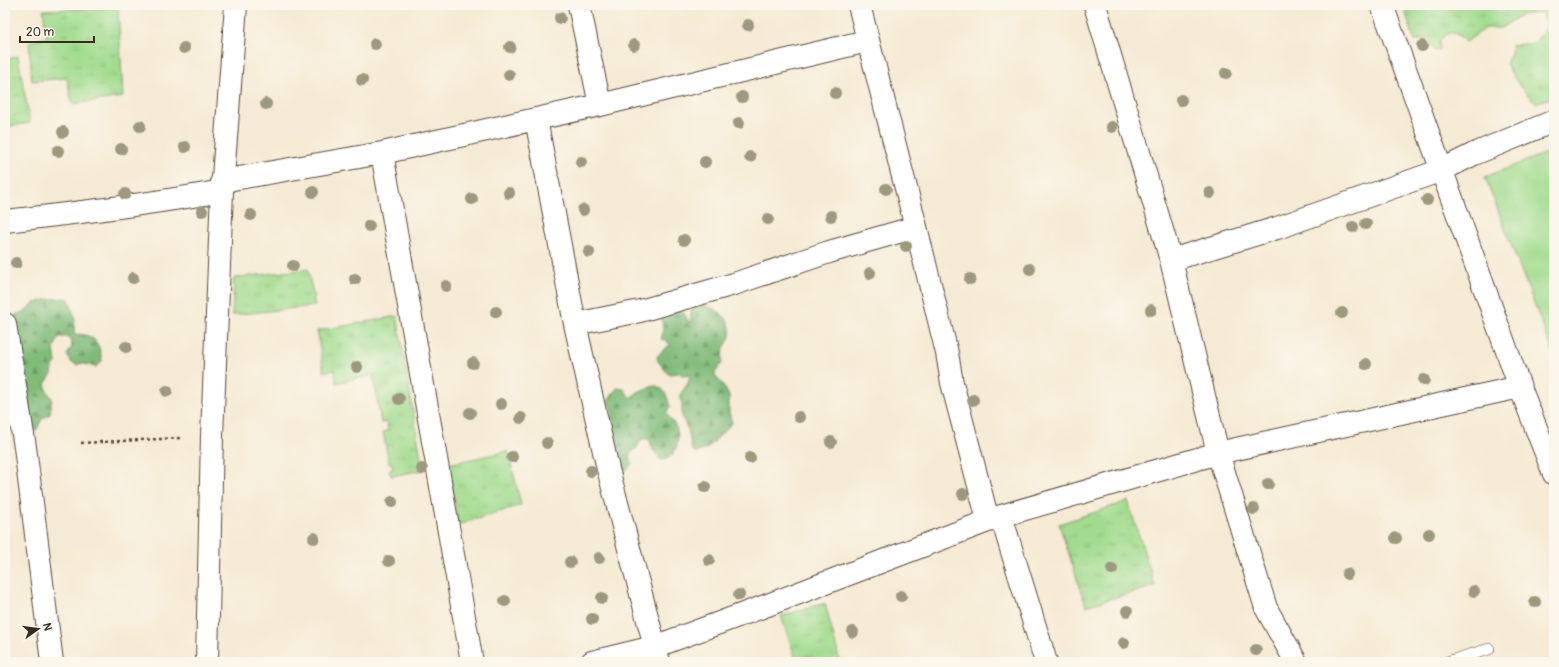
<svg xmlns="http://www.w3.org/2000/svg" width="1559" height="667" font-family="Pangolin,sans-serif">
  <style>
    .grass { fill: url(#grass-tufts); stroke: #6e8256 }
    .forest { fill: url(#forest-firs); stroke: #5e724c }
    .pitch { fill: #a1db8e; stroke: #6e8256 }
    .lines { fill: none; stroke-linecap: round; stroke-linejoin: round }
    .lane-casing { stroke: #574739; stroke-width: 12 }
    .street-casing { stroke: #574739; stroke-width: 24 }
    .path { stroke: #574739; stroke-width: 2.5; stroke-dasharray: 3 3; stroke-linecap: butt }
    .lane { stroke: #fff; stroke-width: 11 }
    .street { stroke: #fff; stroke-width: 22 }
    .tree { fill: #9c997f }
  </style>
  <defs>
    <pattern id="grass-tufts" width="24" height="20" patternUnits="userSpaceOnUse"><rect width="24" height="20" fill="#a1db8e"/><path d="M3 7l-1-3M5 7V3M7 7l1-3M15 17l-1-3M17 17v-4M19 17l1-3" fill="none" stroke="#8cbc7a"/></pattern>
    <pattern id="forest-firs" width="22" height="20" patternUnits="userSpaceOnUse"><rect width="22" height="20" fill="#80bb79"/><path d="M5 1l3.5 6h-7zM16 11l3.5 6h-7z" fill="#6a9863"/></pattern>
  </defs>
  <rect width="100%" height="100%" fill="#fbf7ec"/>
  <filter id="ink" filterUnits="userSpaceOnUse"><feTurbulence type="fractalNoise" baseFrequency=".025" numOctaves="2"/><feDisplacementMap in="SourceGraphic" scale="8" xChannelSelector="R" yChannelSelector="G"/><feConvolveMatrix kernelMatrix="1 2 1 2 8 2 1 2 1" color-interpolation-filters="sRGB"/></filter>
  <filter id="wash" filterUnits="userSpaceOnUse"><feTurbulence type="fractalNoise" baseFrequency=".012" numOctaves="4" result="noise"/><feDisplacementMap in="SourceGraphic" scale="16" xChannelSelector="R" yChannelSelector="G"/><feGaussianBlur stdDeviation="0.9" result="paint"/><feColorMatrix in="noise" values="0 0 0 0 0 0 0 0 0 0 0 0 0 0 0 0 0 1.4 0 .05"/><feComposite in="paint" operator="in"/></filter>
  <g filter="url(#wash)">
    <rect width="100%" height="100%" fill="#f5ead3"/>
    <path class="grass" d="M1403 5H1554V97L1536 103 1521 88 1506 64 1511 53 1512 45 1535 43 1547 25 1542 13 1521 15 1501 28H1485L1466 42C1456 32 1449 28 1439 42L1440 49 1435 51 1426 38 1415 41Z
      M118 8 123 97 72 104 67 78 32 81 29 42 47 37 43 10Z
      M18 56 30 123 5 127V60Z
      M308 269 315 306 232 315 234 278Z
      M397 316 423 470 391 476 389 470 393 469 392 463H389L383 432 388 431 387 422 381 423 373 375 336 383 335 370 324 372 317 331Z
      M508 451 521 505 458 525 449 464Z
      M1128 501 1155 586 1086 606 1059 524Z
      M825 603 840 662H797L781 616Z"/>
    <path class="forest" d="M65 298 69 299 75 318 74 334C95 334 99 342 102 361L96 367 81 363 77 365 71 362 67 355 72 346 69 337H59L54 348 56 363 53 366 52 374 45 384 47 391 52 398 50 414 42 419 36 431 24 428 11 319 17 314 25 311 34 303 49 299Z
      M701 305C716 306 733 319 730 336 729 341 725 345 723 350 722 354 723 359 722 363 720 366 717 370 715 373V376L723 385 729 396V413L732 423 708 448 697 453 693 451 691 447 688 430 682 418V405L681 397V393L688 383 690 375 683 376 680 373 668 374 658 361 657 357 665 348 671 345 665 340 661 339 663 332 661 315 678 309 684 313 690 323 691 320V307Z
      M653 385C665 388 667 395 670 407L666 413C669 418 675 424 677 429 680 441 676 459 661 460L653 450 649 439H642L636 449 630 453 632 464C627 471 623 472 615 473L607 422 613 413 608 401 617 388 624 389 630 398 638 392Z"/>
    <path class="pitch" d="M1554 150V355L1485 177Z"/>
  </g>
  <g filter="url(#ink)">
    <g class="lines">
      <defs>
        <path id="lane" d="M1447 662 1489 649"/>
        <path id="street" d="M579 5 600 105
          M859 5 916 227 947 353 952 383 988 520
          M1095 5 1171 260 1218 453 1266 608 1296 662
          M1382 5 1520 387 1554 474
          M536 119 575 324 608 469 659 662
          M382 153 472 662
          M222 181 382 153 600 105 867 41
          M5 221C78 213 150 204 222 191
          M1171 260 1277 228 1442 170 1474 154 1554 121
          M5 324 25 447 52 662
          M575 324 640 311 734 284 829 252 916 227
          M1001 516 1046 662
          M207 662 212 436 222 191 236 5
          M592 662 654 647 765 606 1001 516 1218 453 1520 387"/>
      </defs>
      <use href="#lane" class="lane-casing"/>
      <use href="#street" class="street-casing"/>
      <path class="path" d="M81 443 180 438"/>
      <use href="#lane" class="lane"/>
      <use href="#street" class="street"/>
    </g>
    <g class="tree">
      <circle cx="560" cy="18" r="6"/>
      <circle cx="748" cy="25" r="6"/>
      <circle cx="375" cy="44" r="6"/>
      <circle cx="634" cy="45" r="6"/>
      <circle cx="1422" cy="46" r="6"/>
      <circle cx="510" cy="47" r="6"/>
      <circle cx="184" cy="48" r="6"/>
      <circle cx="1226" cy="73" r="6"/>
      <circle cx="509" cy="75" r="6"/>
      <circle cx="362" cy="80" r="6"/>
      <circle cx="835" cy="93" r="6"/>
      <circle cx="742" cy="97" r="6"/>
      <circle cx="1181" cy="100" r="6"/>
      <circle cx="266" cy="104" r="6"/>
      <circle cx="739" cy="123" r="6"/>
      <circle cx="140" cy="126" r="6"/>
      <circle cx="1112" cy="127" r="6"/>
      <circle cx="63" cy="132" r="6"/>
      <circle cx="185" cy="147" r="6"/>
      <circle cx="121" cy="149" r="6"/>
      <circle cx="58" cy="151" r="6"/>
      <circle cx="750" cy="157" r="6"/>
      <circle cx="581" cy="162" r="6"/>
      <circle cx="705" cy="162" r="6"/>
      <circle cx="886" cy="189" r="6"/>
      <circle cx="313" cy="192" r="6"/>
      <circle cx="509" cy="193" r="6"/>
      <circle cx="1210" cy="193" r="6"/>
      <circle cx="125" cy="194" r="6"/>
      <circle cx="472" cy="199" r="6"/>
      <circle cx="1427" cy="200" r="6"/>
      <circle cx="583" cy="210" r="6"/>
      <circle cx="202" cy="211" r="6"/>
      <circle cx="251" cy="215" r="6"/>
      <circle cx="831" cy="216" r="6"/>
      <circle cx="768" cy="219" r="6"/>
      <circle cx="1366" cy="224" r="6"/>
      <circle cx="369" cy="226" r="6"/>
      <circle cx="1353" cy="227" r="6"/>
      <circle cx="684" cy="240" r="6"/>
      <circle cx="906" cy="246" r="6"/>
      <circle cx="589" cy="252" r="6"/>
      <circle cx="16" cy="263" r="6"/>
      <circle cx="293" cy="266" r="6"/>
      <circle cx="1030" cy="269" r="6"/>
      <circle cx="870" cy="273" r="6"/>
      <circle cx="133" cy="278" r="6"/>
      <circle cx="355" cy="279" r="6"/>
      <circle cx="970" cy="279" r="6"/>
      <circle cx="446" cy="286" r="6"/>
      <circle cx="1151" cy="310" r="6"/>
      <circle cx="496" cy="312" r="6"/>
      <circle cx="1342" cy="313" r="6"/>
      <circle cx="126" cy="347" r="6"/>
      <circle cx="473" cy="363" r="6"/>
      <circle cx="1366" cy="364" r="6"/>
      <circle cx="357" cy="367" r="6"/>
      <circle cx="1424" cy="380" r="6"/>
      <circle cx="167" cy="391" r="6"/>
      <circle cx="399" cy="399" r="6"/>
      <circle cx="973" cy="400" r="6"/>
      <circle cx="501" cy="404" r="6"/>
      <circle cx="470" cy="413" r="6"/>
      <circle cx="799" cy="417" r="6"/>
      <circle cx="521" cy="418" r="6"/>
      <circle cx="831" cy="442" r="6"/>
      <circle cx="547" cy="443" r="6"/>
      <circle cx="512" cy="457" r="6"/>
      <circle cx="750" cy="458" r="6"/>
      <circle cx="422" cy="469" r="6"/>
      <circle cx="591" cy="471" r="6"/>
      <circle cx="1268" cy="484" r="6"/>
      <circle cx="705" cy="487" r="6"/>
      <circle cx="963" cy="494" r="6"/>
      <circle cx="392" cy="502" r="6"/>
      <circle cx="1254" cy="509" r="6"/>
      <circle cx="1429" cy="534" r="6"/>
      <circle cx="314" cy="538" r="6"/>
      <circle cx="1396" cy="538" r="6"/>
      <circle cx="599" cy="558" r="6"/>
      <circle cx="709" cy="560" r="6"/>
      <circle cx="389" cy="561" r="6"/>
      <circle cx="570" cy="562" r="6"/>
      <circle cx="1112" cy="569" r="6"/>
      <circle cx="1347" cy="574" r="6"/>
      <circle cx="1474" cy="591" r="6"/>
      <circle cx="739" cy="595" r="6"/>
      <circle cx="901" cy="596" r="6"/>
      <circle cx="602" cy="598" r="6"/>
      <circle cx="505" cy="601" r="6"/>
      <circle cx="1535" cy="602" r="6"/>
      <circle cx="1127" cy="611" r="6"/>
      <circle cx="592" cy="619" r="6"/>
      <circle cx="853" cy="632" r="6"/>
      <circle cx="1124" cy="643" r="6"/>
      <circle cx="1256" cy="650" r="6"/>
    </g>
  </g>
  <rect width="1559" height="667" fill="none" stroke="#fbf7ec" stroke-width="20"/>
  <g transform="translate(38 629) rotate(76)" stroke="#fbf7ec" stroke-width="3" paint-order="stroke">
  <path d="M0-3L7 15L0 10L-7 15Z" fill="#3b2a1e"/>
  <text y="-6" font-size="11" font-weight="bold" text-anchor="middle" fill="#3b2a1e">N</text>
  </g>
  <path d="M20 36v6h74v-6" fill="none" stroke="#3b2a1e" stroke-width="2"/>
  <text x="26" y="36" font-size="12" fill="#3b2a1e" stroke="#fbf7ec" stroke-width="3" paint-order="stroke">20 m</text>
</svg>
